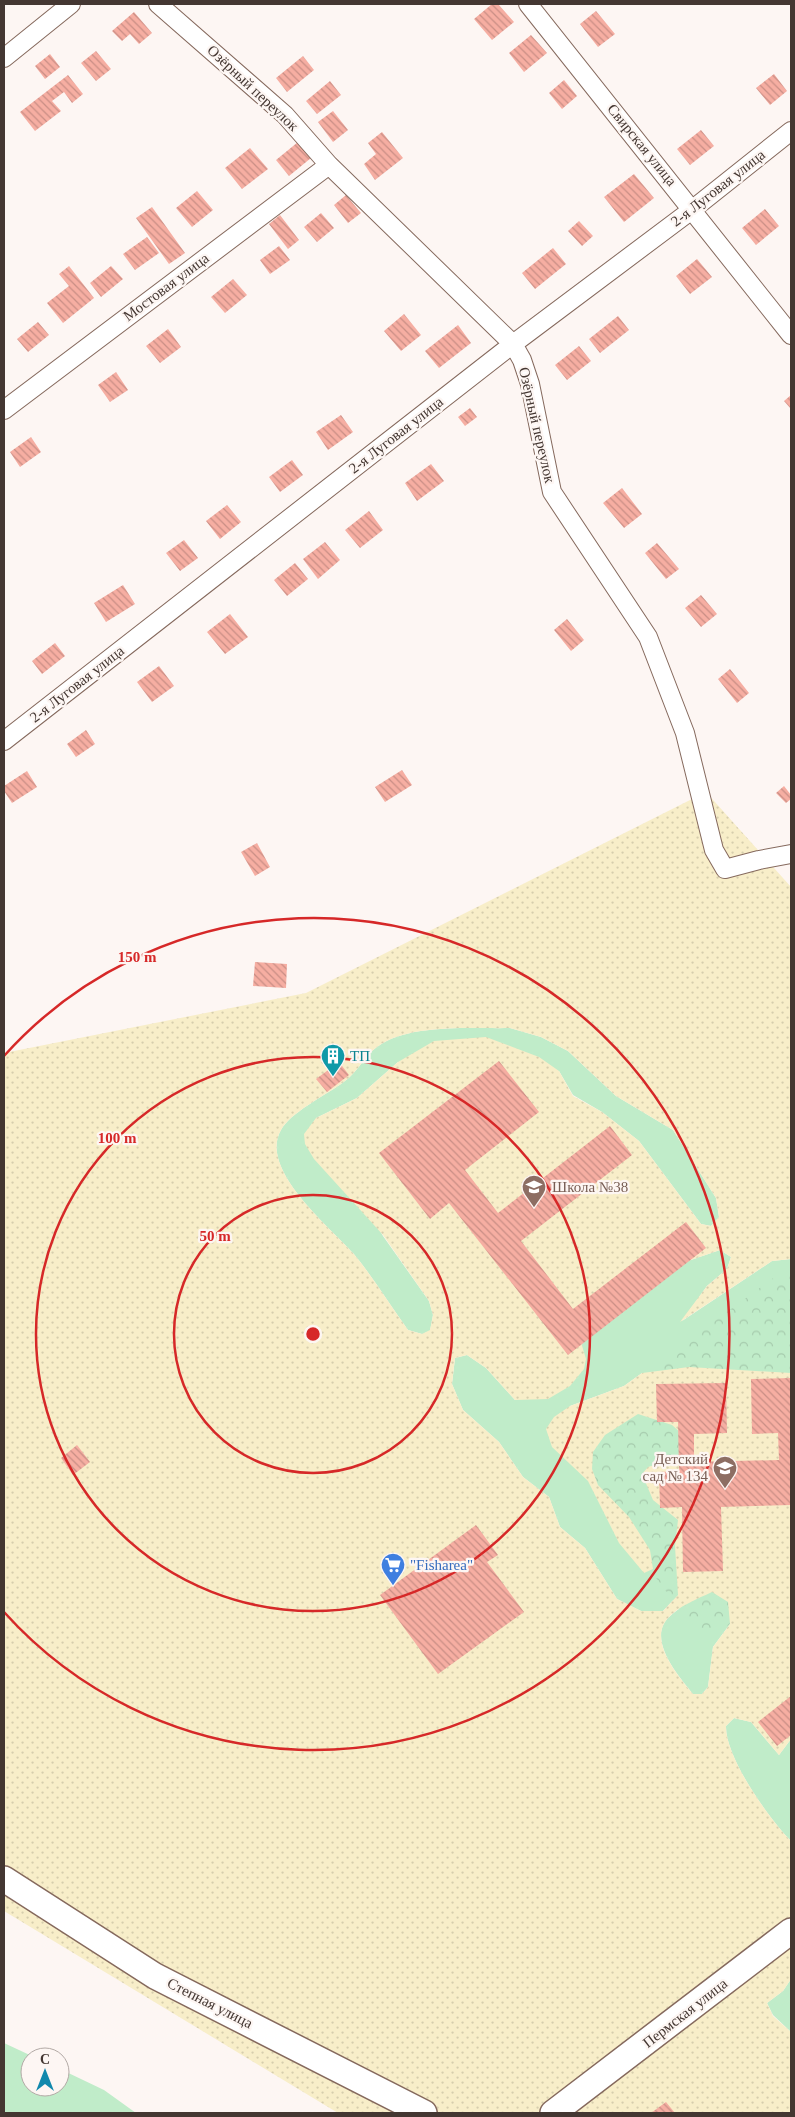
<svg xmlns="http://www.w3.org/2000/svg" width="795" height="2117" font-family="'Times New Roman',serif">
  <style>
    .grass { fill: #c0ecc9 }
    .forest { fill: url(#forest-crowns) }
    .sand { fill: url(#sand-dots); fill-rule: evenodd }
    .building { fill: url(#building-back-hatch) }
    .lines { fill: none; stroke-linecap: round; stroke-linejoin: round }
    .street-casing { stroke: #85695d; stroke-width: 20 }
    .secondary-casing { stroke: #85695d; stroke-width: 28 }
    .street { stroke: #fff; stroke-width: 18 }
    .secondary { stroke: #fff; stroke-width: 25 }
    .ring { fill: none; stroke: #d62828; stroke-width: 2.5 }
    .labels { text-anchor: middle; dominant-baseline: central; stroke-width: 4.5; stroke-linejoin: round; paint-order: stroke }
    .street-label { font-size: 15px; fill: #443732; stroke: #fdf6f3 }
    .culture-label { font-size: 15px; fill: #0d838f; stroke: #fdf6f3; text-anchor: start }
    .education-label { font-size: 15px; fill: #785e54; stroke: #fdf6f3; text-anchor: start }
    .shop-label { font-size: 15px; fill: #366cbe; stroke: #fdf6f3; text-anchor: start }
    .centre { fill: #d62828; stroke: #fdf6f3; stroke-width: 2.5 }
    .ring-label { font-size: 15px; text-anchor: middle; font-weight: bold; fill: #d62828; stroke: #fdf6f3; stroke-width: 4.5; stroke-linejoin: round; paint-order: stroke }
  </style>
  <defs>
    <pattern id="forest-crowns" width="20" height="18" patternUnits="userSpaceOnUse" patternTransform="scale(1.25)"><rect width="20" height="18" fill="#c0ecc9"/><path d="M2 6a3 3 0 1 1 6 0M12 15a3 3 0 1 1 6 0" fill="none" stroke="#a6cbad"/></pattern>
    <pattern id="sand-dots" width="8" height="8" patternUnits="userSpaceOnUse" patternTransform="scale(1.25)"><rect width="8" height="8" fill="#f8eec9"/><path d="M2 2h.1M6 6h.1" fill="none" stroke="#d6cdad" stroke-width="1.8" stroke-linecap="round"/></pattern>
    <pattern id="building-back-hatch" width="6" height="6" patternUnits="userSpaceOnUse" patternTransform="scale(1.25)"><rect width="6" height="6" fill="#f6aea2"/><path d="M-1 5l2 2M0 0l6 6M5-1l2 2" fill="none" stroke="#c98e85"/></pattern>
  </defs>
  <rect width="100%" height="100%" fill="#fdf6f3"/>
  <path class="grass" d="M510 1028 541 1037 568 1051 616 1096 673 1130 716 1198 719 1217 711 1226 701 1224 639 1141 602 1112 573 1095 559 1071 398 1062 357 1098 316 1118 383 1236 429 1301 433 1315 430 1331 422 1334 408 1330C390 1305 373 1277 353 1253 330 1227 258 1169 281 1130 290 1113 324 1096 341 1084 358 1073 364 1056 377 1047 409 1023 472 1029 510 1028Z
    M720 1250 731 1257 727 1269 707 1286 682 1321 772 1261 791 1259V1373H642L624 1386 570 1406 588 1481 653 1569 678 1595 663 1611H641L617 1599 585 1548 560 1527 549 1497 523 1477 499 1442 463 1410 452 1384 455 1358 467 1355 486 1368 515 1400 580 1339 685 1262Z
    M712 1591 728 1602 730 1624 713 1647 708 1687 702 1694H693C679 1677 647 1640 668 1618 680 1606 697 1599 712 1591Z
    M734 1718 751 1722 779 1755 791 1739V1841C769 1819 725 1757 726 1726Z
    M791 1979V2032L773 2015 767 2003 783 1991Z
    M4 2043 34 2057H30V2087H60V2069L104 2090 136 2113H4Z"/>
  <path class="forest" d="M791 1265V1579L704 1643 554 1439Z"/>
  <path class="sand" d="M706 792 791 887V1259L772 1261 680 1322 707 1286 727 1269 731 1257 720 1250 685 1262 580 1339 586 1359 584 1369 570 1386 548 1399 515 1400 486 1368 467 1355 455 1358 452 1384 463 1410 499 1442 523 1477 549 1497 560 1527 585 1548 617 1599 641 1611H663L678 1595 675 1546 678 1520 653 1500 642 1474 648 1467 679 1457 682 1434 672 1425 638 1414 605 1435 593 1452 592 1469 598 1485 629 1517 650 1550 653 1569 644 1573 619 1543 588 1481 552 1447 546 1429 554 1417 570 1406 624 1386 642 1373 689 1367 791 1373V1739L779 1755 751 1722 734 1718 726 1726C725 1757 769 1819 791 1841V1979L783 1991 767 2003 773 2016 791 2032V2113H338L4 1911V1053L306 993ZM510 1028 541 1037 568 1051 616 1096 673 1130 716 1198 719 1217 711 1226 701 1224 639 1141 602 1112 573 1096 559 1071 539 1057 486 1037 434 1041 398 1062 357 1098 316 1118 304 1134 305 1144 314 1159 383 1235 429 1301 433 1315 430 1330 422 1334 408 1330C390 1305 373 1277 353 1253 330 1227 258 1169 281 1130 290 1113 324 1096 341 1084 358 1073 364 1056 377 1047 409 1023 472 1029 510 1028ZM712 1592 728 1602 730 1624 713 1647 708 1687 702 1694H693C679 1677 647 1641 668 1618 679 1606 697 1599 712 1592Z"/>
  <path class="building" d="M492 4H498L514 22 492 40 474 19Z
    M596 11 615 34 598 47 580 24Z
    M134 12 152 33 139 44 130 34 122 41 112 31Z
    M531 35 547 53 524 72 509 53Z
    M96 51 111 69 96 81 81 63Z
    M50 54 60 67 45 79 35 66Z
    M303 56 314 70 287 92 276 78Z
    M774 74 787 91 770 105 756 88Z
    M68 75 83 94 72 103 64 92 52 101 61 111 35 131 20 112Z
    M564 80 577 96 562 109 549 93Z
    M330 81 341 95 317 114 306 101Z
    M333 111 348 130 333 142 318 122Z
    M701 130 714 146 690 165 677 149Z
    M382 132 403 158 375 180 364 164 376 154 368 143Z
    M298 142 311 158 289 176 276 160Z
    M250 148 268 169 242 189 225 168Z
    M634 174 654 198 624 222 604 197Z
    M197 191 213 210 192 227 176 208Z
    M346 195 361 213 348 223 334 205Z
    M152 207 185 253 169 264 136 218Z
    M765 209 779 226 756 245 742 228Z
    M321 213 334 228 317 242 304 227Z
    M280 215 299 240 288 249 269 224Z
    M579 221 593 236 582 246 568 231Z
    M147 237 159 253 135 270 123 254Z
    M279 246 290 260 270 274 260 260Z
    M553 248 566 264 535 289 522 273Z
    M697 259 712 277 690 294 676 276Z
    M69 266 94 298 63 323 47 303 69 286 59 274Z
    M111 266 123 279 101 297 90 283Z
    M233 279 247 295 225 313 211 297Z
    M404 314 421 335 401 351 384 331Z
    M618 316 629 330 600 353 589 339Z
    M38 322 49 335 28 352 17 339Z
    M458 325 471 343 439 368 425 351Z
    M168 329 181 347 160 363 146 346Z
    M579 346 591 361 567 380 555 365Z
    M116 372 128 390 110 402 98 385Z
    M791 395V409L784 401Z
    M470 408 477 417 465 426 458 417Z
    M341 415 353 432 328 450 316 432Z
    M31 437 41 452 20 467 10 452Z
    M292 460 303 475 280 492 269 477Z
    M431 464 444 481 417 501 405 483Z
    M622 488 642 514 624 528 603 503Z
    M227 505 241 522 220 539 206 521Z
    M369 511 383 530 360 548 345 530Z
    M184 540 198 558 180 571 166 553Z
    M325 542 340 560 318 579 303 559Z
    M657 543 679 569 666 579 645 553Z
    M295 563 308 579 287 596 274 580Z
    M123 585 135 604 106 622 94 603Z
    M701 595 717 614 701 627 685 608Z
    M230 614 248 637 225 654 207 632Z
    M567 619 584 640 571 651 554 630Z
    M55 643 65 656 42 674 32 661Z
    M159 666 174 686 152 702 137 682Z
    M730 669 749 693 737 703 718 679Z
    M86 730 95 744 76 757 67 744Z
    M402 770 412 785 385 802 375 787Z
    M27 771 37 787 12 803 4 791V786Z
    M784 786 791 795V799L786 803 776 793Z
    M257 843 270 867 255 876 241 852Z
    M255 962 287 964 286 988 253 986Z
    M499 1061 539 1112 465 1170 498 1213 610 1126 632 1155 521 1241 573 1309 686 1222 706 1248 568 1355 449 1203 430 1219 379 1153Z
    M339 1062 349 1075 327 1092 316 1079Z
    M791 1378V1505L721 1507 723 1571 683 1572 682 1507 660 1508 659 1472 679 1471 678 1422H657L656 1384 726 1383 727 1433 694 1434V1462L779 1460 778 1433 752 1434 751 1379Z
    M77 1445 90 1462 73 1475 61 1458Z
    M476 1525 498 1555 487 1562 524 1612 438 1674 380 1595Z
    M791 1696V1735L777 1746 758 1722Z
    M666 2102 675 2113H651Z"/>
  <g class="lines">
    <defs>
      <path id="street" d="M158 4 285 115 329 165 513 344 522 360 530 384 552 492 648 637 685 733 714 850 725 869 759 860 791 854
        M528 4 791 335
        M4 58 71 4
        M4 410 329 165
        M4 741 513 344 693 209 791 131"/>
      <path id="secondary" d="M4 1879 155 1976 424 2113
        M553 2113 791 1931"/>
    </defs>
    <use href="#street" class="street-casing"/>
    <use href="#secondary" class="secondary-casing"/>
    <use href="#street" class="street"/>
    <use href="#secondary" class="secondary"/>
  </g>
  <g class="ring">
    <circle cx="313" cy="1334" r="139"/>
    <circle cx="313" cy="1334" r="277"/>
    <path d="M4 1056A416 416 0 1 1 4 1612"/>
  </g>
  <defs>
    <symbol id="building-pin" viewBox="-11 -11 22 30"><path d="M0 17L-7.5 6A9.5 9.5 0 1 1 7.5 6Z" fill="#0f9aa8" stroke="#fdf6f3"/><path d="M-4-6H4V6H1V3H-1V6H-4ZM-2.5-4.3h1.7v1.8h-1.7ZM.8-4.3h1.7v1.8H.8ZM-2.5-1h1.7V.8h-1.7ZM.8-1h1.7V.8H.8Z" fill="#fff"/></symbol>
    <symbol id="school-pin" viewBox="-11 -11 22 30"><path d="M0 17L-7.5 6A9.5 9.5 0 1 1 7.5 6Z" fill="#8d6e63" stroke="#fdf6f3"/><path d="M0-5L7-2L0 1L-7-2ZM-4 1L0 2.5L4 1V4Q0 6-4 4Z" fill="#fff"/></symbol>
    <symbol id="supermarket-pin" viewBox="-11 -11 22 30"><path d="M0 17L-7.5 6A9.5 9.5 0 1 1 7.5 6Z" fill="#3f7fe0" stroke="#fdf6f3"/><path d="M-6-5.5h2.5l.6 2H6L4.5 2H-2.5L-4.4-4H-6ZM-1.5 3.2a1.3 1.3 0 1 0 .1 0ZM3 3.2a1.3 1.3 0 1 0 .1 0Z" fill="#fff"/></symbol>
  </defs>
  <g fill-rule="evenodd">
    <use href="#building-pin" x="319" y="1042" width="28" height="38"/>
    <use href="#school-pin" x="520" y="1173" width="28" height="38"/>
    <use href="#school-pin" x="711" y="1454" width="28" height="38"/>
    <use href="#supermarket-pin" x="379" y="1551" width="28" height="38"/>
  </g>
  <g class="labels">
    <g class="street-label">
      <text transform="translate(253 88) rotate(43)">Озёрный переулок</text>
      <text transform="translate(642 145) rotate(51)">Свирская улица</text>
      <text transform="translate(718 188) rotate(-38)">2-я Луговая улица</text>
      <text transform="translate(166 287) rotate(-37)">Мостовая улица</text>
      <text transform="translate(537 425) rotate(77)">Озёрный переулок</text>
      <text transform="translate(396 435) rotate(-38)">2-я Луговая улица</text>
      <text transform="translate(77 684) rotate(-38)">2-я Луговая улица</text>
      <text transform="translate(210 2003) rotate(27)">Степная улица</text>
      <text transform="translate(685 2013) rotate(-38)">Пермская улица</text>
    </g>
    <g class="culture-label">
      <text x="350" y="1056">ТП</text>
    </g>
    <g class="education-label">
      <text x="552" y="1187">Школа №38</text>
      <text x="708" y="1459" text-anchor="end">Детский<tspan x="708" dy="17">сад № 134</tspan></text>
    </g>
    <g class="shop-label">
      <text x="410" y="1565">"Fisharea"</text>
    </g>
  </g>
  <circle cx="313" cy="1334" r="8" class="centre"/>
  <g class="ring-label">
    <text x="137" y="962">150 m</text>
    <text x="117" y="1143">100 m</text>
    <text x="215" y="1241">50 m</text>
  </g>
  <rect width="795" height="2117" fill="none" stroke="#443732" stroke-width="10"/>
  <g transform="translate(45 2072)"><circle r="24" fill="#fdf6f3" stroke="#b3aaa6"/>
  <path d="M0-4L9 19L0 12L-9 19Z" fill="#1289ad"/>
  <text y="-8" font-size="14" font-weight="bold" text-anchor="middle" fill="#443732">С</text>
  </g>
</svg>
